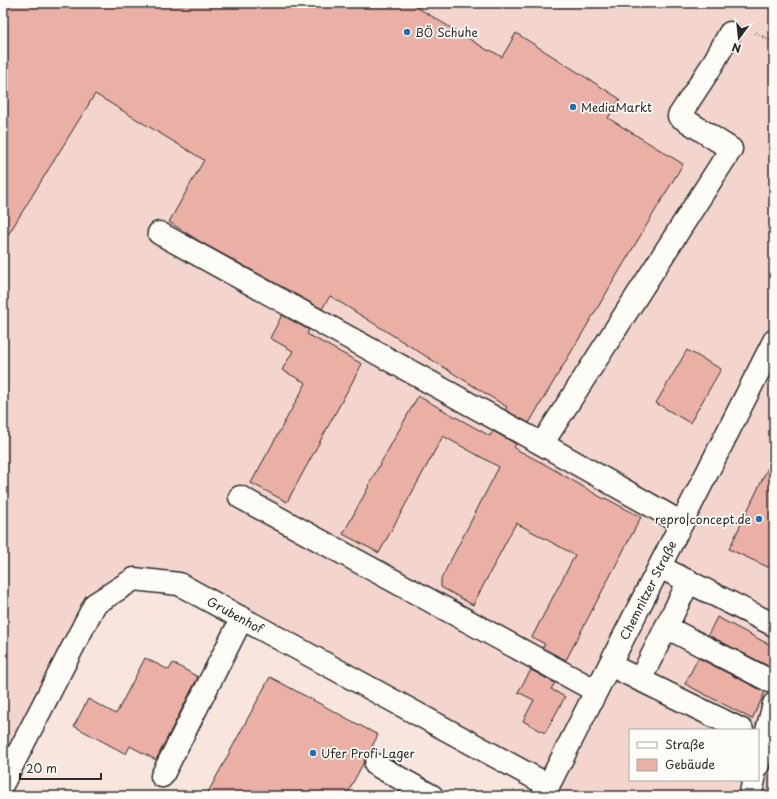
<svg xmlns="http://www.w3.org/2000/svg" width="777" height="799" font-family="'Playpen Sans',sans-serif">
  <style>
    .built { fill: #f3d5cd; fill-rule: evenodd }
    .building { fill: #eab0a5; stroke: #2b2b2b }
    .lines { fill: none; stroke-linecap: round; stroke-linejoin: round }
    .minor-casing { stroke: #2b2b2b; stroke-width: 25 }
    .path { stroke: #2b2b2b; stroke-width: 2.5; stroke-dasharray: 1 3; stroke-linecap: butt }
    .minor { stroke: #fdfcf7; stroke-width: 22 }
    .poi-dot { fill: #1f6fb2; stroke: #fdfcf7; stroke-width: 1.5 }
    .labels { text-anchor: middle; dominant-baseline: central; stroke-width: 3.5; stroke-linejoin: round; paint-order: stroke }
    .poi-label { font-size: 12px; fill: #2b2b2b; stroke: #fdfcf7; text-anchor: start }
    .street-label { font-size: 12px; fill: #2b2b2b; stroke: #fdfcf7 }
  </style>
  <rect width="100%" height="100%" fill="#f7e5de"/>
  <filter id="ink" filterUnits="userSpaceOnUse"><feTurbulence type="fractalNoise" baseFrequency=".025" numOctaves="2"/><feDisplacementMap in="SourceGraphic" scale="8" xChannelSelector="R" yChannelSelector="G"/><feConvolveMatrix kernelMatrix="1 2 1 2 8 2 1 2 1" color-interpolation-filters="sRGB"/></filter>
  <g filter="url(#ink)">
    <path class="built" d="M3 3H774V359L548 785 179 584 134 579 95 604 3 783Z
      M774 367V796H558ZM630 730H758V780H630Z"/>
    <path class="building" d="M3 3H410L489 51 490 50 502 57 516 33 620 99 608 118 683 164 529 423 505 410 507 407 330 296 322 309 199 241 169 222 204 160 95 94 3 243Z
      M282 315 309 330 307 334 362 364 287 502 251 483 306 383 282 370 293 351 270 338Z
      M687 350 721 369 690 423 656 403Z
      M418 396 490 436 493 431 516 444 514 448 546 465 604 499 605 498 641 517 566 660 542 648 545 644 532 637 575 555 516 523 473 605 441 587V579L499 467 443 436 379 553 343 534 369 486H368Z
      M774 455V570L729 549Z
      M717 617 774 647V669L708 635Z
      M145 658 169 670 173 663 198 677 156 760 130 746 126 754 74 726 88 699 116 714Z
      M698 658 765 692 752 719 685 684Z
      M531 670 555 683 551 689 565 697 545 733 523 721 534 700 518 692Z
      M270 677 378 735 346 796H206Z"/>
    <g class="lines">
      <defs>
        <g id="minor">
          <path d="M159 233 542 444 682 523"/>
          <path d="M542 444 731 149 679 116 711 67 730 33"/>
          <path d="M240 497 596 691"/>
          <path d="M660 567 774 625"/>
          <path d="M666 627 774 683"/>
          <path d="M610 665 742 730"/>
          <path d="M640 680 689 581"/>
          <path d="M376 765 432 796"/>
          <path d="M758 765 774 704"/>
          <path d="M162 776 242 618"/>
          <path id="s1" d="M3 783 95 604 134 579 179 584 548 785"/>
          <path id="s2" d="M543 796 774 341"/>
          <path d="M750 796 754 780"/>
        </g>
      </defs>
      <use href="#minor" class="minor-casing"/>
      <path class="path" d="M755 33 774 42"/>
      <use href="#minor" class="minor"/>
    </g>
  </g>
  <g class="poi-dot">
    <circle cx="407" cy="32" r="4"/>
    <circle cx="573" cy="107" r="4"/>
    <circle cx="759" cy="519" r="4"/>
    <circle cx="313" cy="753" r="4"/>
  </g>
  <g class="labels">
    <g class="poi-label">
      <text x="415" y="32">BÖ Schuhe</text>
      <text x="581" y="107">MediaMarkt</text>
      <text x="751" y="519" text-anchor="end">repro|concept.de</text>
      <text x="321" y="753">Ufer Profi Lager</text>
    </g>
    <g class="street-label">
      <text stroke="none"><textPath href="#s2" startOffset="231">Chemnitzer Straße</textPath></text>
      <text stroke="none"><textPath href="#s1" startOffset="357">Grubenhof</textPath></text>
    </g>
  </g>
  <rect width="777" height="799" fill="none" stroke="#fdfcf7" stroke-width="16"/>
  <rect x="8" y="8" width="761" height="783" fill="none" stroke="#2b2b2b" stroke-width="1.5" filter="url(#ink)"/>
  <rect x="629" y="729" width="130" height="52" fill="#fdfcf7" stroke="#a9a8a5"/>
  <rect x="637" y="742" width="20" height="6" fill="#fdfcf7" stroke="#a9a8a5"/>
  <text x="665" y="749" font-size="12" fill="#2b2b2b">Straße</text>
  <rect x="637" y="759" width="20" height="12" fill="#eab0a5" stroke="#a9a8a5"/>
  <text x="665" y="769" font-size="12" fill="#2b2b2b">Gebäude</text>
  <g transform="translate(739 38) rotate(195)" stroke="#fdfcf7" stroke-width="3" paint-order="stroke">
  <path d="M0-3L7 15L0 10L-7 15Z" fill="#2b2b2b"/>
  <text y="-6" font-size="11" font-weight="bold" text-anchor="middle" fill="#2b2b2b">N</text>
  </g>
  <path d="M20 773v6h81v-6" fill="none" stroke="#2b2b2b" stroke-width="2"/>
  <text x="26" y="773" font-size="12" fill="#2b2b2b" stroke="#fdfcf7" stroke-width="3" paint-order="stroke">20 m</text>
</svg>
